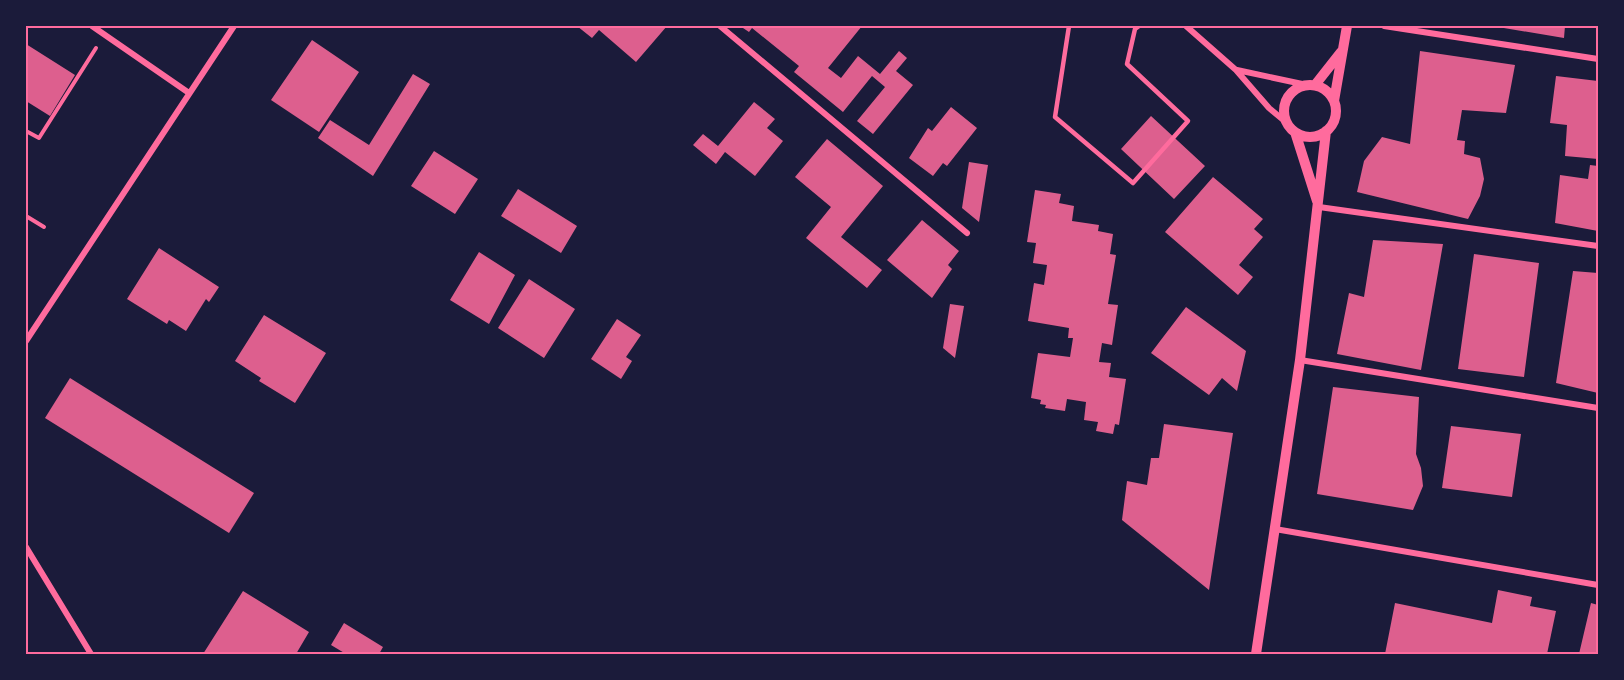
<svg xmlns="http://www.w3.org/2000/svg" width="1624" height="680" font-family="Lato,sans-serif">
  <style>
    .building { fill: #dd5f8e }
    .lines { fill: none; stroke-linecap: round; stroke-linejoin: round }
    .path { stroke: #ff6b9d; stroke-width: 4 }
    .service { stroke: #ff6b9d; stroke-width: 4.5 }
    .minor { stroke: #ff6b9d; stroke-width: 6 }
    .tertiary { stroke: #ff6b9d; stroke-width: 10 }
    .neatline { fill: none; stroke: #ff6b9d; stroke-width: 2 }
  </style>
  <rect width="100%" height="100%" fill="#1b1b3a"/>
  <path class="building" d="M577 26H667L636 62 599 30 592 38Z
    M740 26 829 28 862 26 828 68 841 78 858 56 880 74 899 51 907 58 896 71 913 85 873 134 857 121 885 87 872 76 843 112 794 72 799 66 752 28 749 32Z
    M1492 26H1565L1564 38Z
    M312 40 359 72 319 132 271 100Z
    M26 44 75 75 50 116 26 101Z
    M1420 51 1515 65 1506 113 1462 110 1457 140 1465 141 1464 154 1480 158 1484 179 1480 196 1468 219 1357 192 1364 161 1382 137 1410 144Z
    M413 74 430 84 373 176 318 138 330 120 369 145Z
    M1556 76 1598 81V159L1565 156 1567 125 1550 123Z
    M754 102 775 119 767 128 783 141 755 176 725 152 716 164 693 145 703 134 718 146Z
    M951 107 977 128 947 166 943 163 933 176 909 158 928 128 932 131Z
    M1151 116 1205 166 1174 199 1121 149Z
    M827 139 883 186 841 237 882 270 867 288 806 238 831 207 795 177Z
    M434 151 478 179 455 214 411 186Z
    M969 162 988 165 979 222 962 208Z
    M1590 165 1598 166V231L1555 223 1560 175 1588 179Z
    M1213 177 1263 219 1254 229 1263 237 1239 265 1253 277 1238 295 1165 232Z
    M518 189 577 226 561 253 501 216Z
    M1035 190 1061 194 1059 203 1074 206 1072 221 1099 225 1098 231 1113 234 1110 254 1116 255 1108 304 1118 305 1112 345 1102 343 1099 362 1111 363 1109 377 1126 379 1119 425 1115 424 1113 434 1096 431 1098 422 1084 420 1086 402 1067 399 1065 411 1045 408 1046 405 1040 404 1041 400 1031 398 1038 353 1070 357 1073 338H1068L1069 328 1028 321 1034 283 1044 285 1047 265 1033 263 1036 243 1027 242Z
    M922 220 959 251 948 265 952 269 932 298 887 260Z
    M1373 240 1443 244 1421 370 1337 354 1349 293 1364 297Z
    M159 248 219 287 209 302 206 299 186 331 169 320 167 324 127 299Z
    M479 252 515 275 489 324 450 300Z
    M1474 254 1539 263 1524 377 1458 369Z
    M1573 271 1598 273V393L1556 383Z
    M529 279 575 309 544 358 498 328Z
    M950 304 964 306 955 358 943 348Z
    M1186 307 1246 351 1237 391 1222 378 1209 395 1151 353Z
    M264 315 326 353 295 403 259 381 261 378 235 361Z
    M617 319 641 335 626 357 632 361 621 379 591 359Z
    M70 378 254 493 229 533 45 418Z
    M1333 387 1419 397 1416 454 1421 468 1423 486 1413 510 1317 494Z
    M1164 424 1233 433 1209 590 1122 520 1127 481 1147 485 1151 458H1159Z
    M1451 426 1521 434 1512 497 1442 488Z
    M1498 590 1532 597 1530 606 1556 611 1547 654H1385L1395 603 1492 623Z
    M243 591 309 632 296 654H203Z
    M1591 603 1598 605V654H1579Z
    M344 623 383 647 379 654H346L331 645Z"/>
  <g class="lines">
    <path class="path" d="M26 131 39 138 96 48
      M26 216 44 227"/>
    <path class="service" d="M1069 26 1055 117 1133 183 1188 121 1127 64 1135 29 1139 26"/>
    <path class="minor" d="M92 26 189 93
      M720 26 967 233
      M1186 26 1236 70 1269 108 1287 123
      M1384 26 1598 59
      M1237 70 1307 85
      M1319 207 1598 246
      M26 341 234 26
      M1300 360 1598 408
      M1275 529 1598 585
      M26 547 91 654"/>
    <path class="tertiary" d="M1315 85 1341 52
      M1284 111a26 26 0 1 1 52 0a26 26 0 1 1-52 0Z
      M1334 101 1347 26
      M1295 132 1317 201
      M1256 654 1300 360 1326 131"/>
  </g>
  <rect width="1624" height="680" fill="none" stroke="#1b1b3a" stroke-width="54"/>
  <rect x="27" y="27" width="1570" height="626" class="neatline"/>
</svg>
